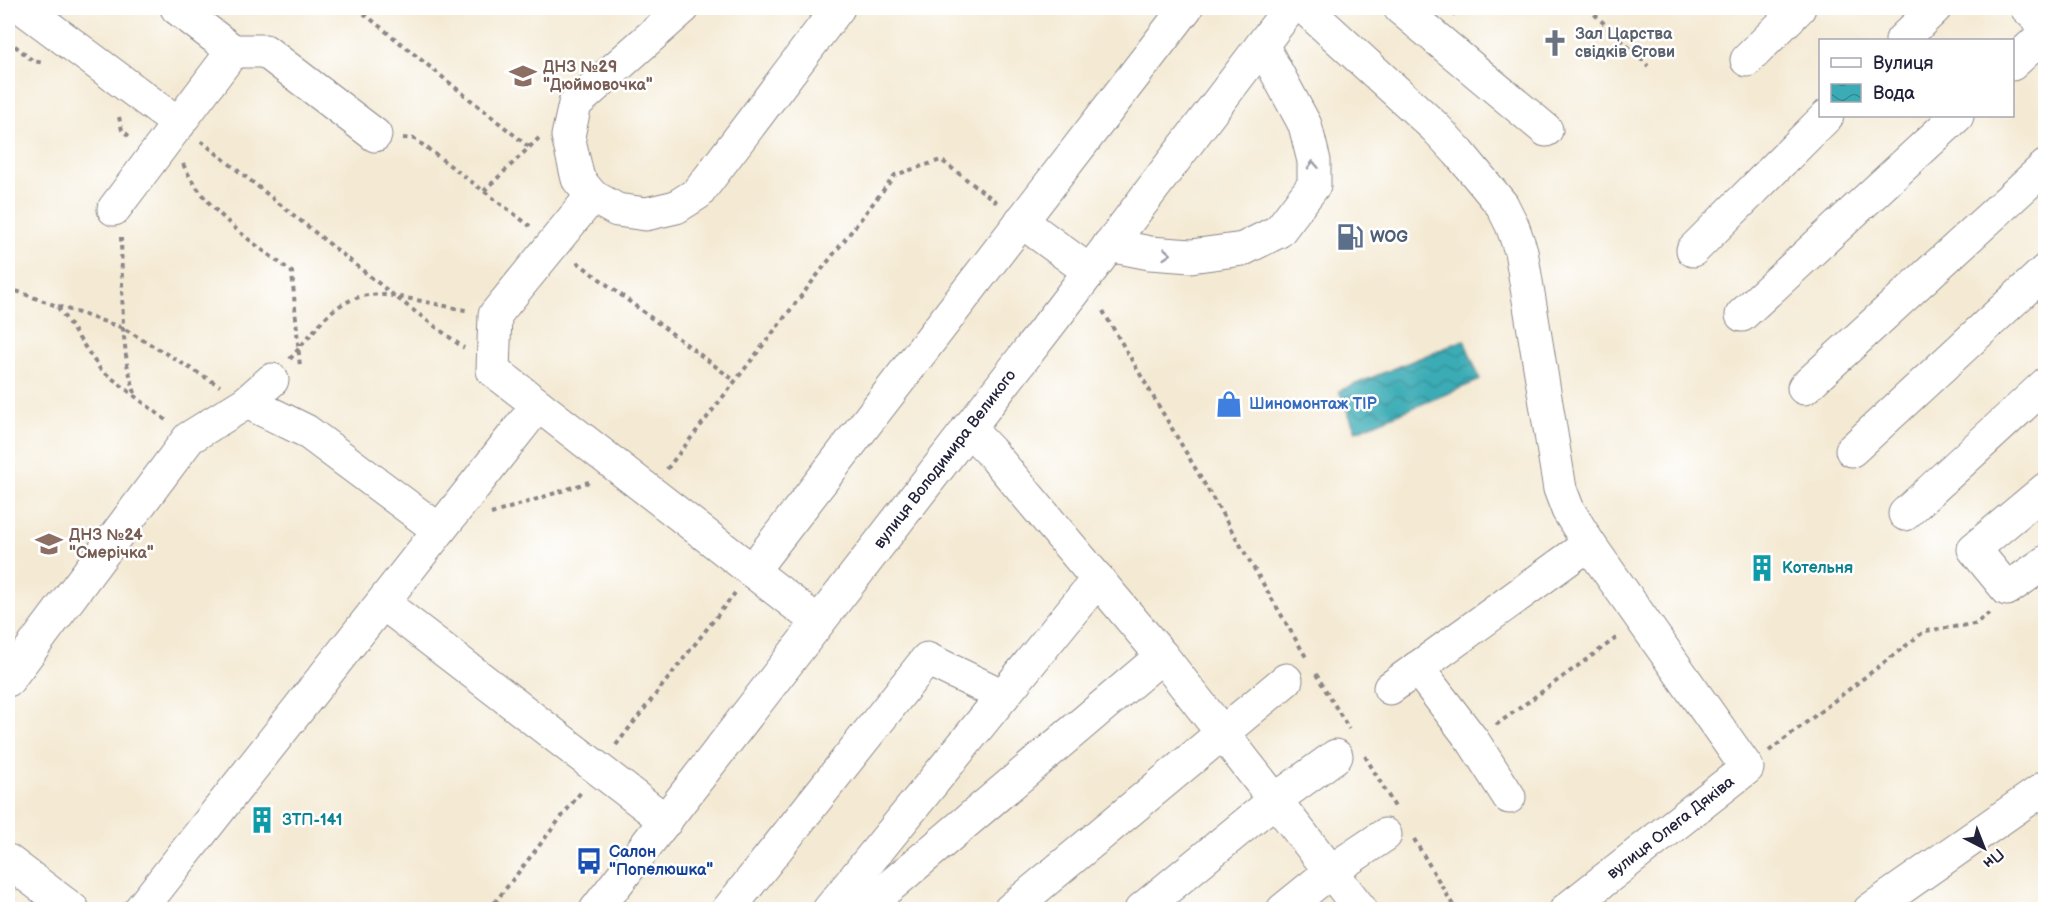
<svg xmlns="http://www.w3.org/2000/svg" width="2053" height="917" font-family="'Balsamiq Sans',sans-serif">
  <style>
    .water { fill: url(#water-waves); stroke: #2e6778; stroke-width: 1.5 }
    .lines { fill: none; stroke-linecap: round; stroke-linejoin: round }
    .minor-casing { stroke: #8b8688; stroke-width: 35 }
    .path { stroke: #8b8688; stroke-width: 4; stroke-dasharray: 4.5 4.5; stroke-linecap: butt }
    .minor { stroke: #fff; stroke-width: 33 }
    .oneway { stroke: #9c9ca7 }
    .labels { text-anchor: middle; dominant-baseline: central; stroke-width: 5; stroke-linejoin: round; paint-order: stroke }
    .worship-label { font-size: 16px; font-weight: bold; fill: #5b616d; stroke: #fff; text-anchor: start }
    .education-label { font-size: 16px; font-weight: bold; fill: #785e54; stroke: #fff; text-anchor: start }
    .service-label { font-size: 16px; font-weight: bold; fill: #4e5e75; stroke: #fff; text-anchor: start }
    .shop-label { font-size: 16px; font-weight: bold; fill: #366cbe; stroke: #fff; text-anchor: start }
    .street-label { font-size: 16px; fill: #22223b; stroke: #fff }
    .culture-label { font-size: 16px; font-weight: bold; fill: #0d838f; stroke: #fff; text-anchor: start }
    .transit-label { font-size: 16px; font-weight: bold; fill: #164399; stroke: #fff; text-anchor: start }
  </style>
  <defs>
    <pattern id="water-waves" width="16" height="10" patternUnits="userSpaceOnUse" patternTransform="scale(1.5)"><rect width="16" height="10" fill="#3bacb5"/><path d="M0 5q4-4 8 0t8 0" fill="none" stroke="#318c94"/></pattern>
  </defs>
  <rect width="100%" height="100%" fill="#fff"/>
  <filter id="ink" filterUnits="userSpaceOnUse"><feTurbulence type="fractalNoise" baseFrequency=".0167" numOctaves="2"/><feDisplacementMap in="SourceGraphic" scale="12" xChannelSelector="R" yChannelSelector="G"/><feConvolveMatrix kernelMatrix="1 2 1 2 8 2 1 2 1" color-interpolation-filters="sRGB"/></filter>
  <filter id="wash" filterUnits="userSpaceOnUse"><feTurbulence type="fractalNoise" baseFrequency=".008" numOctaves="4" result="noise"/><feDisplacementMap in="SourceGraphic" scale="24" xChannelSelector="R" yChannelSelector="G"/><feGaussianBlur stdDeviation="1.35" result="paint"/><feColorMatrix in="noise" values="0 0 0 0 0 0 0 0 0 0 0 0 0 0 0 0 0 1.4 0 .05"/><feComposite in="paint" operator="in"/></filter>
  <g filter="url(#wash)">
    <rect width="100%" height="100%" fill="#f4ead4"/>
    <path class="water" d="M1464 340 1480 380 1356 431 1339 391Z"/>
  </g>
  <g filter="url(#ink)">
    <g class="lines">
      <defs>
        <g id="minor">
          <path d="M23 8 179 124"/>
          <path d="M177 8 233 51"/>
          <path d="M683 8 575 104 568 136 578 179 592 196 617 210 646 214 676 207 698 193 838 8"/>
          <path d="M1305 8 1435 127 1459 153 1502 205 1512 225 1521 251 1560 489 1568 510 1589 544 1747 768 1566 910"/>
          <path d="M1400 8 1546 130"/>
          <path d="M2027 8 2046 26"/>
          <path d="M1902 40 1935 8"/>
          <path d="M1747 60 1799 8"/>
          <path d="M2012 64 2046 33"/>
          <path d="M592 196 495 315 493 370 818 622"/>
          <path d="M114 209 233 51H265L375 135"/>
          <path d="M1021 221 1089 271"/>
          <path d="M1109 245 1150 253 1191 256 1243 249 1279 231 1314 185V161L1305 125 1262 45"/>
          <path d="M1693 250 1827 116"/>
          <path d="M1742 315 1957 116"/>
          <path d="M1804 388 2046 166"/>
          <path d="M247 402 306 431 439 530"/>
          <path d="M968 428 990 451 1162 656 1361 910"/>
          <path d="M1852 450 2046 270"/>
          <path d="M2046 489 1974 549 2007 589 2046 562"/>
          <path d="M1905 514 2046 384"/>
          <path d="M752 571 1186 8"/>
          <path d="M383 603 666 821"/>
          <path d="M1417 668 1473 741 1509 797"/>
          <path d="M8 680 189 438 247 402 272 380"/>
          <path d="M1390 688 1589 544"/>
          <path d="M8 861 73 910"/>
          <path d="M140 910 538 405"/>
          <path id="s1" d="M596 910 1061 309 1290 8"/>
          <path d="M728 910 927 659 1003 696"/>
          <path d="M829 910 1098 579"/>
          <path d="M862 910 1162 656"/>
          <path d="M1010 910 1286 680"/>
          <path d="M1141 910 1275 800 1336 756"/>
          <path d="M1283 910 1331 871 1385 835"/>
          <path d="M1870 910 2046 787"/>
        </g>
      </defs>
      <use href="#minor" class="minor-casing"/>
      <path class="path" d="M357 8 529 147
        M1588 8 1648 66
        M1452 15 1460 8
        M8 40 33 61 44 63
        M119 117 122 130 131 138
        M403 138 415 139 530 226
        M201 141 397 298 464 348
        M183 164C206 212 251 241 292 272L300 367
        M484 191 539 138
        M121 237 123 328 127 364 136 397
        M577 262 735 381
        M8 288 57 306 100 369 167 421
        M58 306 123 328 220 386
        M1103 311 1306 657
        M290 359C303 344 316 327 330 313 340 304 355 297 368 295 390 292 441 306 466 310
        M667 469 895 175 941 160 999 204
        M491 514 589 482
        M1316 674 1349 729
        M1496 725 1619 636
        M616 745 735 593
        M1769 751 1925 631 1975 624 1989 613
        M1365 756 1395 807
        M1414 839 1456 910
        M489 910 581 792"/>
      <use href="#minor" class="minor"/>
    </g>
    <defs><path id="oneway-chevron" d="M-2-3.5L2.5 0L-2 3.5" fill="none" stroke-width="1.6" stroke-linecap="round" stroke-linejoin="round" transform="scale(1.5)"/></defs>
    <g class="oneway">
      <use href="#oneway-chevron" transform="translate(1313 165) rotate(-93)"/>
      <use href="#oneway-chevron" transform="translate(1167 254) rotate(4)"/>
    </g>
  </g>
  <defs>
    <symbol id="church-bare" viewBox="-9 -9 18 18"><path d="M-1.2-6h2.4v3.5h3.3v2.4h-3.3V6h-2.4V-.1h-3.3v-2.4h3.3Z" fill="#6b7280" stroke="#fff" stroke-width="2.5" paint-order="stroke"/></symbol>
    <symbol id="school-bare" viewBox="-9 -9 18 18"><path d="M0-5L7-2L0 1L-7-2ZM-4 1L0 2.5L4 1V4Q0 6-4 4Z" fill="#8d6e63" stroke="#fff" stroke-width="2.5" paint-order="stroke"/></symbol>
    <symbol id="fuel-bare" viewBox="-9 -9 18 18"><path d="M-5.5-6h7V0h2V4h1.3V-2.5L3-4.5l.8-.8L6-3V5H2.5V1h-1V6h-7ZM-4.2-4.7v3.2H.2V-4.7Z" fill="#5c6f8a" stroke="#fff" stroke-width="2.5" paint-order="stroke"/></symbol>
    <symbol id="shop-bare" viewBox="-9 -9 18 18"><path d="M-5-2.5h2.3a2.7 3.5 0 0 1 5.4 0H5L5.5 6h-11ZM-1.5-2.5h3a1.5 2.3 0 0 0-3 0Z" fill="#3f7fe0" stroke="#fff" stroke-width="2.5" paint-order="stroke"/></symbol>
    <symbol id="building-bare" viewBox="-9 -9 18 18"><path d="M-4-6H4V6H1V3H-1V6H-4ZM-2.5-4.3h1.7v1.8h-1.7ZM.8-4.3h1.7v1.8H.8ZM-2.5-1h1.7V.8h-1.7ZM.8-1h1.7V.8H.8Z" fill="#0f9aa8" stroke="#fff" stroke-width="2.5" paint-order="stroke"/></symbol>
    <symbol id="bus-bare" viewBox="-9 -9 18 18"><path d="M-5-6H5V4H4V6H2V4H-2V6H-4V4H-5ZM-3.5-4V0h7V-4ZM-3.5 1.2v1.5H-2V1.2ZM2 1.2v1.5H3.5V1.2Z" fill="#1a4fb4" stroke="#fff" stroke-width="2.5" paint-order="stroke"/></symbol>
  </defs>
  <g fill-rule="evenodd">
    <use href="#church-bare" x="1536" y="24" width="38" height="38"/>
    <use href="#school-bare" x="504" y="57" width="38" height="38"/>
    <use href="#fuel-bare" x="1331" y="218" width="38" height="38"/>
    <use href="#shop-bare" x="1210" y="385" width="38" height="38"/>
    <use href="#school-bare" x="30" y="525" width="38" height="38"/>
    <use href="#building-bare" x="1743" y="549" width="38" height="38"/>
    <use href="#building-bare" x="243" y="801" width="38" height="38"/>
    <use href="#bus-bare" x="570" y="842" width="38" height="38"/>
  </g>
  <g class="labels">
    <g class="worship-label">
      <text x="1575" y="34">Зал Царства<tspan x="1575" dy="18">свідків Єгови</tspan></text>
    </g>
    <g class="education-label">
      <text x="543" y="67">ДНЗ №29<tspan x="543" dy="18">"Дюймовочка"</tspan></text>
      <text x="69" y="535">ДНЗ №24<tspan x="69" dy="18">"Смерічка"</tspan></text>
    </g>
    <g class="service-label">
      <text x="1370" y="237">WOG</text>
    </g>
    <g class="shop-label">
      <text x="1249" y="404">Шиномонтаж ТІР</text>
    </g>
    <g class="street-label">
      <text stroke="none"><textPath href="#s1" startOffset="570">вулиця Володимира Великого</textPath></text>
      <text transform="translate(1671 828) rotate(-38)">вулиця Олега Дяківа</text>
    </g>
    <g class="culture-label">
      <text x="1782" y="568">Котельня</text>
      <text x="282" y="820">ЗТП-141</text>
    </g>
    <g class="transit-label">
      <text x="609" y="852">Салон<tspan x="609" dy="18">"Попелюшка"</tspan></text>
    </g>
  </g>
  <rect width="2053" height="917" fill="none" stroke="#fff" stroke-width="30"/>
  <rect x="1819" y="39" width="195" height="78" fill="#ffffff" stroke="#a7a7b1" stroke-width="1.5"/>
  <rect x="1831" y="58" width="30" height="9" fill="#ffffff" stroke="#a7a7b1" stroke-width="1.5"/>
  <text x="1873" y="69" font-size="18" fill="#22223b">Вулиця</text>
  <rect x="1831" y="84" width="30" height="18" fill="url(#water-waves)" stroke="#a7a7b1" stroke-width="1.5"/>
  <text x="1873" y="99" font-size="18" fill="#22223b">Вода</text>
  <g transform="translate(1984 848) rotate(138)" stroke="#ffffff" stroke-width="4.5" paint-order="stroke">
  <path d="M0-4.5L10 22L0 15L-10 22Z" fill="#22223b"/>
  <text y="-9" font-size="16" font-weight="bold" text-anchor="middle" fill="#22223b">Пн</text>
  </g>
</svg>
